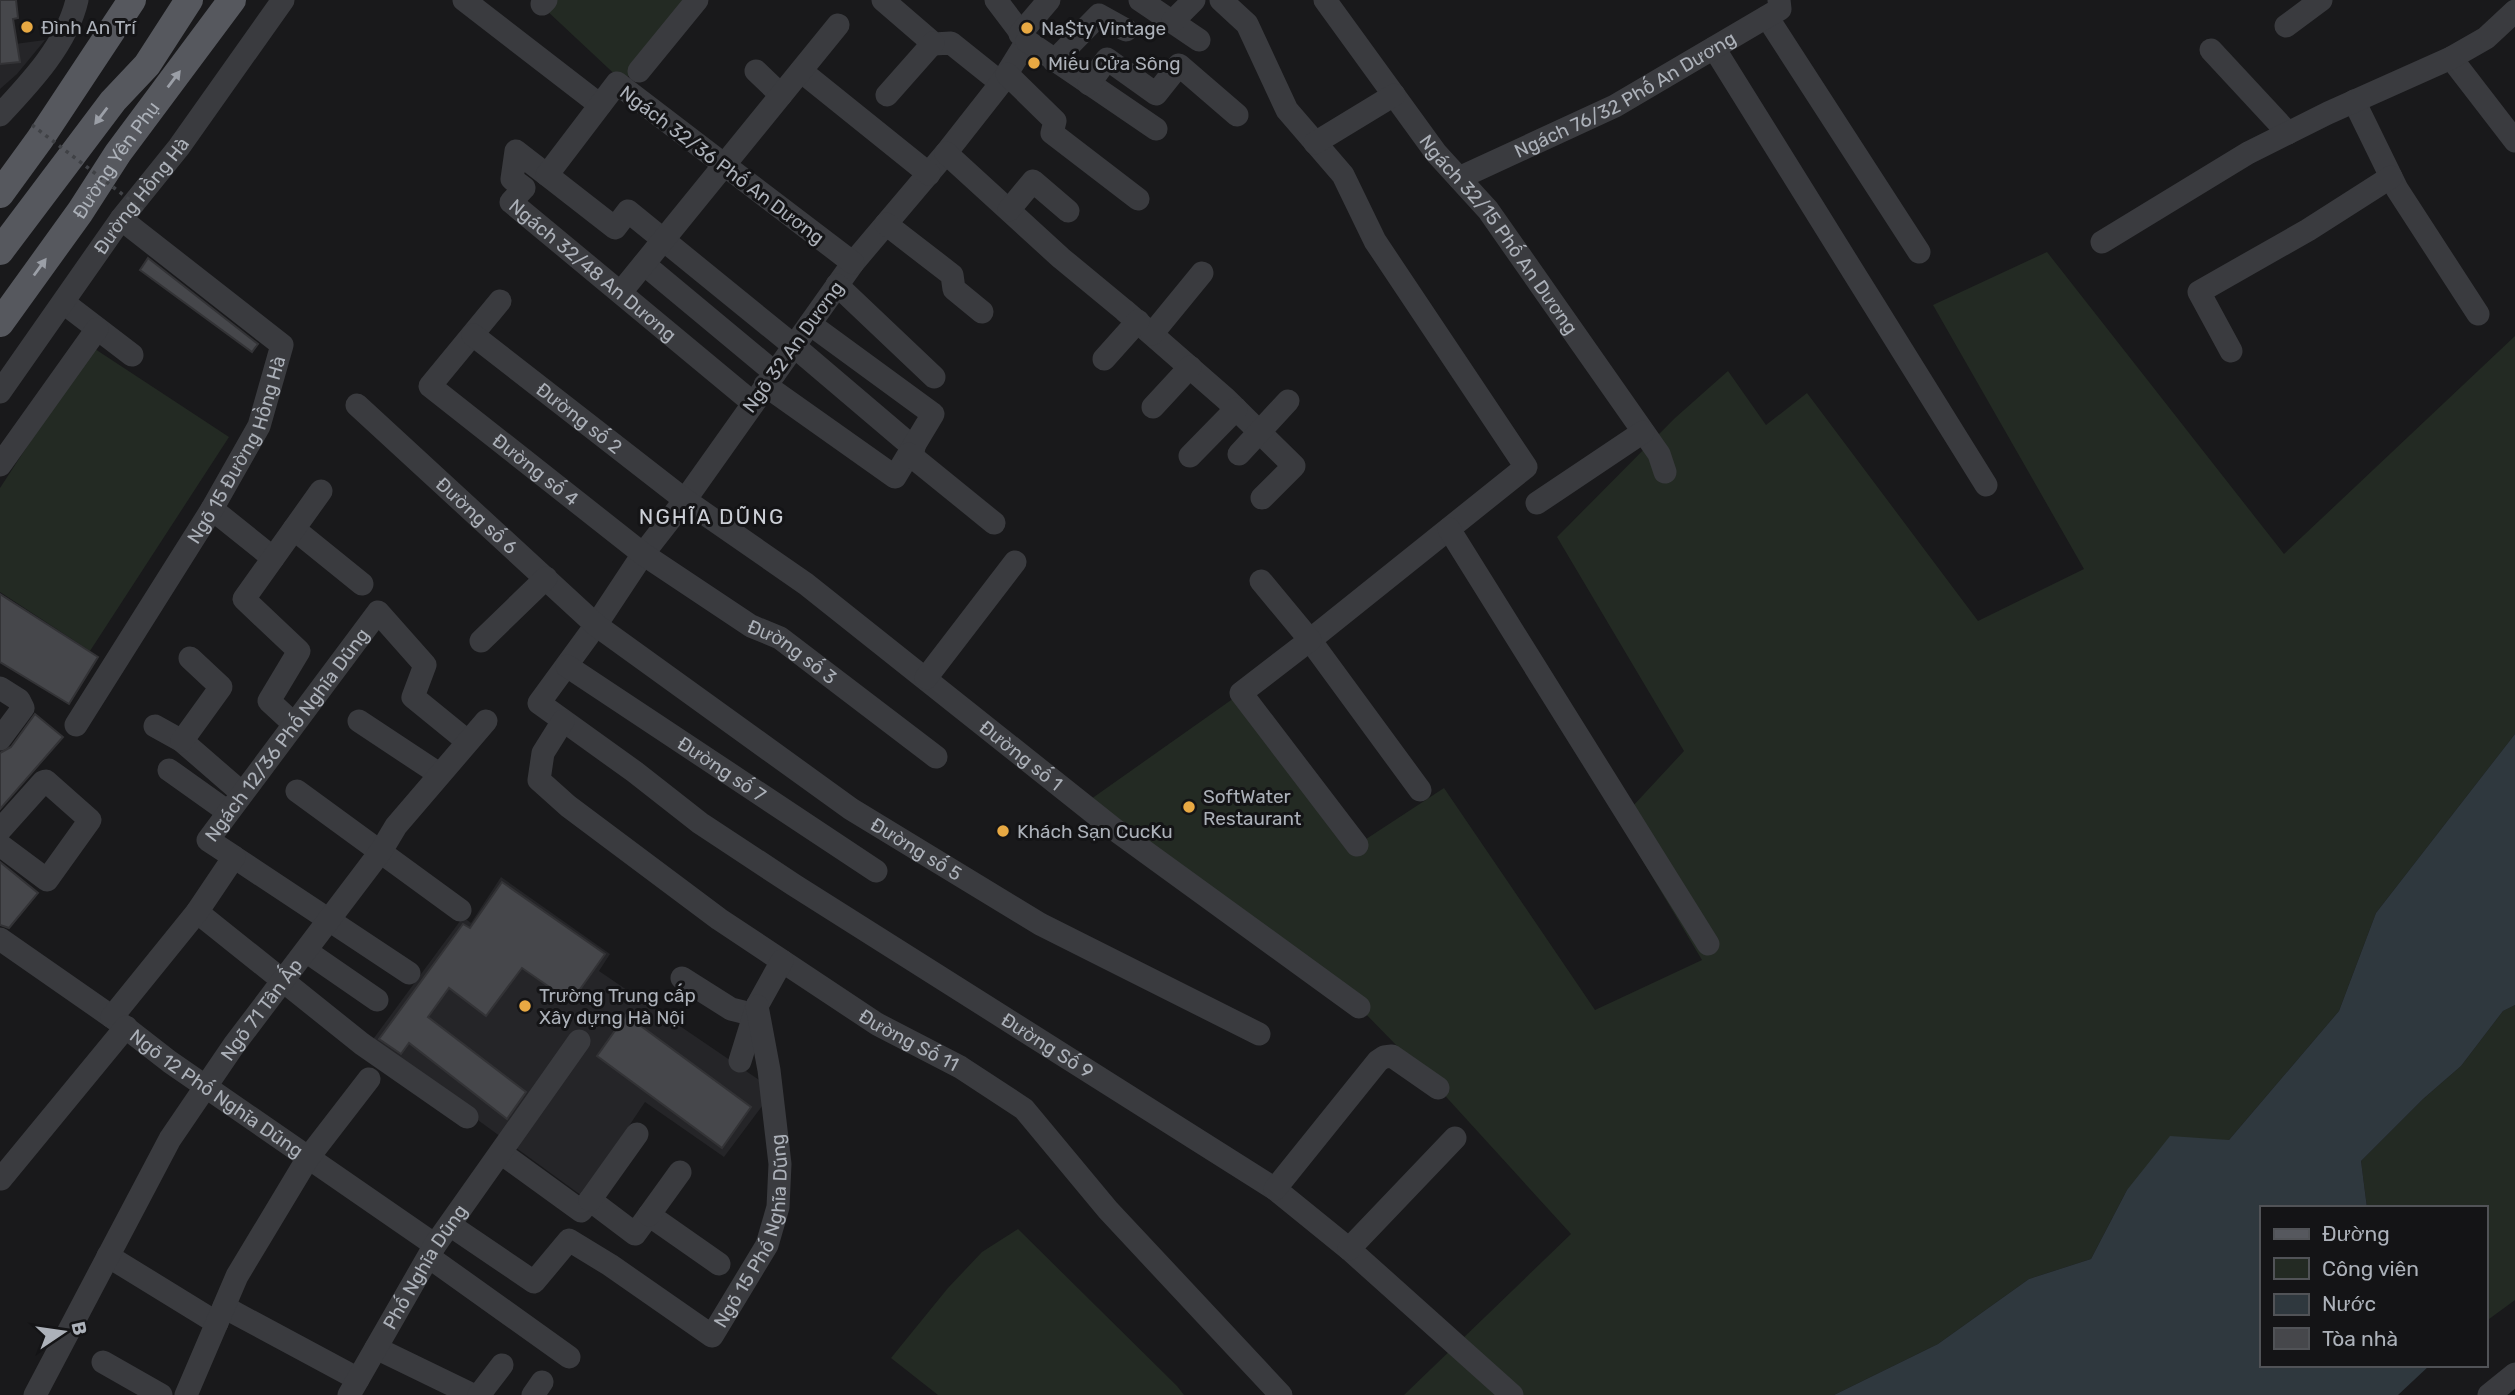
<svg xmlns="http://www.w3.org/2000/svg" width="2515" height="1395" font-family="Rubik,sans-serif">
  <style>
    .built { fill: #252528 }
    .green { fill: #232a23 }
    .water { fill: #2f383e }
    .building { fill: #46474b; stroke: #333336; stroke-width: 2 }
    .lines { fill: none; stroke-linecap: round; stroke-linejoin: round }
    .minor { stroke: #3a3b3f; stroke-width: 23 }
    .major { stroke: #56585e; stroke-width: 28 }
    .path-bridge { stroke: #404246; stroke-width: 3.5; stroke-dasharray: 3.5 5; stroke-linecap: butt }
    .oneway { fill: #9b9fa7 }
    .poi-dot { fill: #e8a943; stroke: #141416; stroke-width: 2.5 }
    .labels { text-anchor: middle; dominant-baseline: central; stroke-width: 6; stroke-linejoin: round; paint-order: stroke }
    .poi-label { font-size: 19px; fill: #acb1b9; stroke: #141416; text-anchor: start }
    .street-label { font-size: 19px; fill: #acb1b9; stroke: #141416 }
    .neighbourhood-label { font-size: 21px; letter-spacing: 2px; fill: #cccfd6; stroke: #141416 }
  </style>
  <rect width="100%" height="100%" fill="#19191b"/>
  <path class="built" d="M45 40 17 74 0 89V46Z
    M501 877 610 954 599 971 774 1090 724 1157 645 1102 582 1196 371 1042 463 917 471 923Z"/>
  <path class="green" d="M554 0H689L695 5 623 82 545 9Z
    M2047 252 2284 554 2515 336V734L2376 913 2339 1011 2229 1140 2127 1190 2091 1259 2029 1279 1938 1344 1834 1395H1404L1571 1234 1438 1088 1359 1007 1084 804 1234 698 1357 845 1444 788 1595 1010 1702 960 1619 821 1684 751 1557 537 1675 418 1728 371 1766 425 1807 393 1978 621 2084 569 1933 305Z
    M92 347 229 437 90 651 0 592V488Z
    M2515 1005V1300L2485 1322V1208H2367L2361 1161 2423 1099 2461 1066 2503 1011Z
    M1018 1229 1177 1386 1184 1395H938L891 1358 948 1288 982 1252Z"/>
  <path class="water" d="M2515 734V1005L2503 1011 2461 1066 2423 1099 2361 1161 2367 1208H2261V1365H2430L2398 1395H1834L1938 1344 2029 1279 2091 1259 2127 1190 2170 1136 2229 1140 2339 1011 2376 913Z"/>
  <path class="building" d="M0 0H16L18 18 13 19 20 62 0 64Z
    M148 258 258 344 252 352 140 270Z
    M0 594 98 657 69 704 0 662Z
    M35 714 63 737 0 809V753L11 747Z
    M0 862 38 893 9 928 0 925Z
    M502 882 605 954 571 1002 522 968 486 1016 449 988 428 1017 526 1092 507 1119 409 1043 401 1054 379 1039 463 924 470 928Z
    M626 1015 751 1107 722 1148 597 1056Z"/>
  <g class="lines">
    <g class="minor">
      <path d="M464 0 600 105"/>
      <path d="M883 0 934 44 951 43 1001 83"/>
      <path id="s1" d="M996 0 1027 41 1001 83 946 153 853 263 685 500 643 554 596 625 539 703 635 772 700 823 794 885 1275 1189 1349 1249 1512 1395"/>
      <path d="M1140 0 1199 40"/>
      <path d="M1221 0 1247 24 1287 110 1343 175 1375 241 1526 467 1310 640 1420 790"/>
      <path id="s2" d="M1325 0 1436 153 1488 210 1659 454 1665 472"/>
      <path d="M542 4 546 0"/>
      <path d="M1767 17 1919 252"/>
      <path d="M1173 21 1194 0"/>
      <path d="M2286 26 2321 0"/>
      <path d="M1020 34 1049 0"/>
      <path d="M1027 41 1156 129"/>
      <path d="M1714 48 1986 485"/>
      <path d="M2211 50 2288 133"/>
      <path d="M2451 58 2515 141"/>
      <path d="M1054 61 1099 15 1126 30"/>
      <path d="M639 71 697 0"/>
      <path d="M756 71 781 95"/>
      <path d="M801 71 929 174"/>
      <path d="M1007 74 1055 121 1052 133 1138 199"/>
      <path d="M1089 84 1107 59 1156 94 1179 65 1237 115"/>
      <path d="M887 95 933 43"/>
      <path d="M2354 101 2397 189 2478 314"/>
      <path d="M0 115C30 83 67 44 77 0"/>
      <path d="M1315 143 1394 95"/>
      <path d="M946 153 1061 258 1124 310 1226 399 1294 466 1262 498"/>
      <path id="s3" d="M547 175 516 151 512 179 524 188 511 202 753 403"/>
      <path id="s4" d="M1459 178 1615 106 1780 9 1779 0"/>
      <path d="M1009 210 1033 181 1068 211"/>
      <path d="M886 224 952 275 954 289 982 312"/>
      <path d="M2102 242 2248 153 2328 113 2451 58 2486 38 2515 11"/>
      <path d="M853 263 617 83 547 175 615 228 628 211 794 346 914 448"/>
      <path d="M644 264 775 373"/>
      <path d="M837 285 934 377"/>
      <path d="M621 292 838 25"/>
      <path id="s5" d="M500 301 430 386 643 554 751 626 780 638 936 757"/>
      <path d="M64 303 132 355"/>
      <path d="M1152 334 1202 273"/>
      <path id="s6" d="M473 335 685 500 806 584 1114 829 1359 1007"/>
      <path d="M2231 351 2199 292 2308 230 2391 177"/>
      <path d="M1104 359 1138 321"/>
      <path d="M765 385 895 477 933 414 810 324"/>
      <path id="s7" d="M0 392 121 219 179 147 283 0"/>
      <path id="s8" d="M357 405 596 625 851 809 1040 924 1259 1034"/>
      <path d="M1153 407 1190 367"/>
      <path d="M909 454 994 523"/>
      <path d="M1239 454 1288 401"/>
      <path d="M1190 456 1236 409"/>
      <path d="M0 465 97 329"/>
      <path d="M1537 503 1643 432"/>
      <path d="M212 509 273 558"/>
      <path d="M294 529 362 584"/>
      <path d="M1449 529 1708 944"/>
      <path d="M1261 581 1310 640 1241 693 1357 845"/>
      <path d="M481 641 546 578"/>
      <path id="s9" d="M567 666 876 871"/>
      <path d="M926 678 1015 562"/>
      <path d="M0 688 19 700 23 708 0 739"/>
      <path d="M359 721 439 774"/>
      <path id="s10" d="M563 721 543 753 539 780 568 806 719 919 877 1024 960 1067 1024 1109 1108 1210 1281 1395"/>
      <path d="M294 724 269 701 299 651 244 599 321 491"/>
      <path id="s11" d="M76 725 212 509 259 426 282 345 121 219"/>
      <path d="M155 726 182 741 242 793"/>
      <path d="M182 741 221 687 190 658"/>
      <path d="M169 770 228 812"/>
      <path d="M297 791 460 910"/>
      <path d="M0 830 43 782 46 781 90 820 47 880 0 845"/>
      <path d="M234 857 409 973"/>
      <path d="M197 912 362 1044 467 1117"/>
      <path id="s12" d="M0 939 112 1017 170 1062 435 1245"/>
      <path d="M306 951 377 1000"/>
      <path d="M682 978 731 1009 755 1015"/>
      <path id="s13" d="M112 1017 197 912 234 857 208 840 378 612 425 665 413 697 467 741"/>
      <path d="M740 1061 757 1006 782 961"/>
      <path d="M501 1153 581 1211 590 1200 635 1234 649 1215 719 1264"/>
      <path d="M1 1179 126 1027"/>
      <path d="M1275 1189 1378 1061 1384 1057 1392 1056 1438 1088"/>
      <path d="M590 1200 637 1134"/>
      <path d="M649 1215 680 1172"/>
      <path id="s14" d="M450 1225 534 1282 569 1240 610 1265 712 1336 767 1245 778 1207 780 1164 769 1070 757 1006"/>
      <path d="M1349 1249 1455 1138"/>
      <path d="M108 1256 217 1323"/>
      <path d="M429 1257 569 1357"/>
      <path d="M224 1307 358 1379"/>
      <path d="M376 1348 473 1395"/>
      <path d="M103 1362 161 1395"/>
      <path id="s15" d="M35 1395 170 1139 234 1045 381 851 396 826 486 721"/>
      <path d="M186 1395 237 1276 308 1158 369 1079"/>
      <path id="s16" d="M349 1395 435 1245 579 1041"/>
      <path d="M479 1395 502 1365"/>
      <path d="M533 1395 542 1382"/>
      <path d="M2489 1395 2515 1374"/>
    </g>
    <g class="major">
      <path d="M0 194 40 139 132 0"/>
      <path d="M0 251 113 101 147 65 189 0"/>
      <path id="s17" d="M0 323 80 212 118 153 232 0"/>
    </g>
    <path class="path-bridge" d="M32 125 143 210"/>
  </g>
  <defs><path id="oneway-solid" d="M-6-.8H1V-3.2L6.5 0L1 3.2V.8H-6Z" transform="scale(1.75)"/></defs>
  <g class="oneway">
    <use href="#oneway-solid" transform="translate(174 79) rotate(-53)"/>
    <use href="#oneway-solid" transform="translate(101 116) rotate(127)"/>
    <use href="#oneway-solid" transform="translate(40 267) rotate(-54)"/>
  </g>
  <g class="poi-dot">
    <circle cx="27" cy="27" r="7"/>
    <circle cx="1027" cy="28" r="7"/>
    <circle cx="1034" cy="63" r="7"/>
    <circle cx="1189" cy="807" r="7"/>
    <circle cx="1003" cy="831" r="7"/>
    <circle cx="525" cy="1006" r="7"/>
  </g>
  <g class="labels">
    <g class="poi-label">
      <text x="41" y="27">Đình An Trí</text>
      <text x="1041" y="28">Na$ty Vintage</text>
      <text x="1048" y="63">Miếu Cửa Sông</text>
      <text x="1203" y="796">SoftWater<tspan x="1203" dy="22">Restaurant</tspan></text>
      <text x="1017" y="831">Khách Sạn CucKu</text>
      <text x="539" y="995">Trường Trung cấp<tspan x="539" dy="22">Xây dựng Hà Nội</tspan></text>
    </g>
    <g class="street-label">
      <text stroke="none"><textPath href="#s4" startOffset="186">Ngách 76/32 Phố An Dương</textPath></text>
      <text stroke="none"><textPath href="#s17" startOffset="200">Đường Yên Phụ</textPath></text>
      <text transform="translate(722 165) rotate(37)">Ngách 32/36 Phố An Dương</text>
      <text stroke="none"><textPath href="#s7" startOffset="242">Đường Hồng Hà</textPath></text>
      <text stroke="none"><textPath href="#s2" startOffset="292">Ngách 32/15 Phố An Dương</textPath></text>
      <text stroke="none"><textPath href="#s3" startOffset="208">Ngách 32/48 An Dương</textPath></text>
      <text transform="translate(793 347) rotate(-54)">Ngõ 32 An Dương</text>
      <text stroke="none"><textPath href="#s6" startOffset="135">Đường số 2</textPath></text>
      <text stroke="none"><textPath href="#s11" startOffset="320">Ngõ 15 Đường Hồng Hà</textPath></text>
      <text stroke="none"><textPath href="#s5" startOffset="245">Đường số 4</textPath></text>
      <text stroke="none"><textPath href="#s8" startOffset="163">Đường số 6</textPath></text>
      <text stroke="none"><textPath href="#s5" startOffset="560">Đường số 3</textPath></text>
      <text stroke="none"><textPath href="#s13" startOffset="364">Ngách 12/36 Phố Nghĩa Dũng</textPath></text>
      <text stroke="none"><textPath href="#s6" startOffset="691">Đường số 1</textPath></text>
      <text stroke="none"><textPath href="#s9" startOffset="186">Đường số 7</textPath></text>
      <text stroke="none"><textPath href="#s8" startOffset="716">Đường số 5</textPath></text>
      <text stroke="none"><textPath href="#s15" startOffset="448">Ngõ 71 Tân Ấp</textPath></text>
      <text stroke="none"><textPath href="#s10" startOffset="518">Đường Số 11</textPath></text>
      <text stroke="none"><textPath href="#s1" startOffset="1488">Đường Số 9</textPath></text>
      <text stroke="none"><textPath href="#s12" startOffset="266">Ngõ 12 Phố Nghĩa Dũng</textPath></text>
      <text stroke="none"><textPath href="#s14" startOffset="444">Ngõ 15 Phố Nghĩa Dũng</textPath></text>
      <text stroke="none"><textPath href="#s16" startOffset="149">Phố Nghĩa Dũng</textPath></text>
    </g>
    <g class="neighbourhood-label">
      <text x="712" y="516">NGHĨA DŨNG</text>
    </g>
  </g>
  <rect x="2260" y="1206" width="228" height="161" fill="#141416" stroke="#515357" stroke-width="2"/>
  <rect x="2274" y="1229" width="35" height="10" fill="#56585e" stroke="#515357" stroke-width="2"/>
  <text x="2322" y="1241" font-size="21" fill="#acb1b9">Đường</text>
  <rect x="2274" y="1258" width="35" height="21" fill="#232a23" stroke="#515357" stroke-width="2"/>
  <text x="2322" y="1276" font-size="21" fill="#acb1b9">Công viên</text>
  <rect x="2274" y="1294" width="35" height="21" fill="#2f383e" stroke="#515357" stroke-width="2"/>
  <text x="2322" y="1311" font-size="21" fill="#acb1b9">Nước</text>
  <rect x="2274" y="1328" width="35" height="21" fill="#46474b" stroke="#515357" stroke-width="2"/>
  <text x="2322" y="1346" font-size="21" fill="#acb1b9">Tòa nhà</text>
  <g transform="translate(63 1332) rotate(77)" stroke="#141416" stroke-width="5" paint-order="stroke">
  <path d="M0-5L12 26L0 18L-12 26Z" fill="#acb1b9"/>
  <text y="-10" font-size="19" font-weight="bold" text-anchor="middle" fill="#acb1b9">B</text>
  </g>
</svg>
